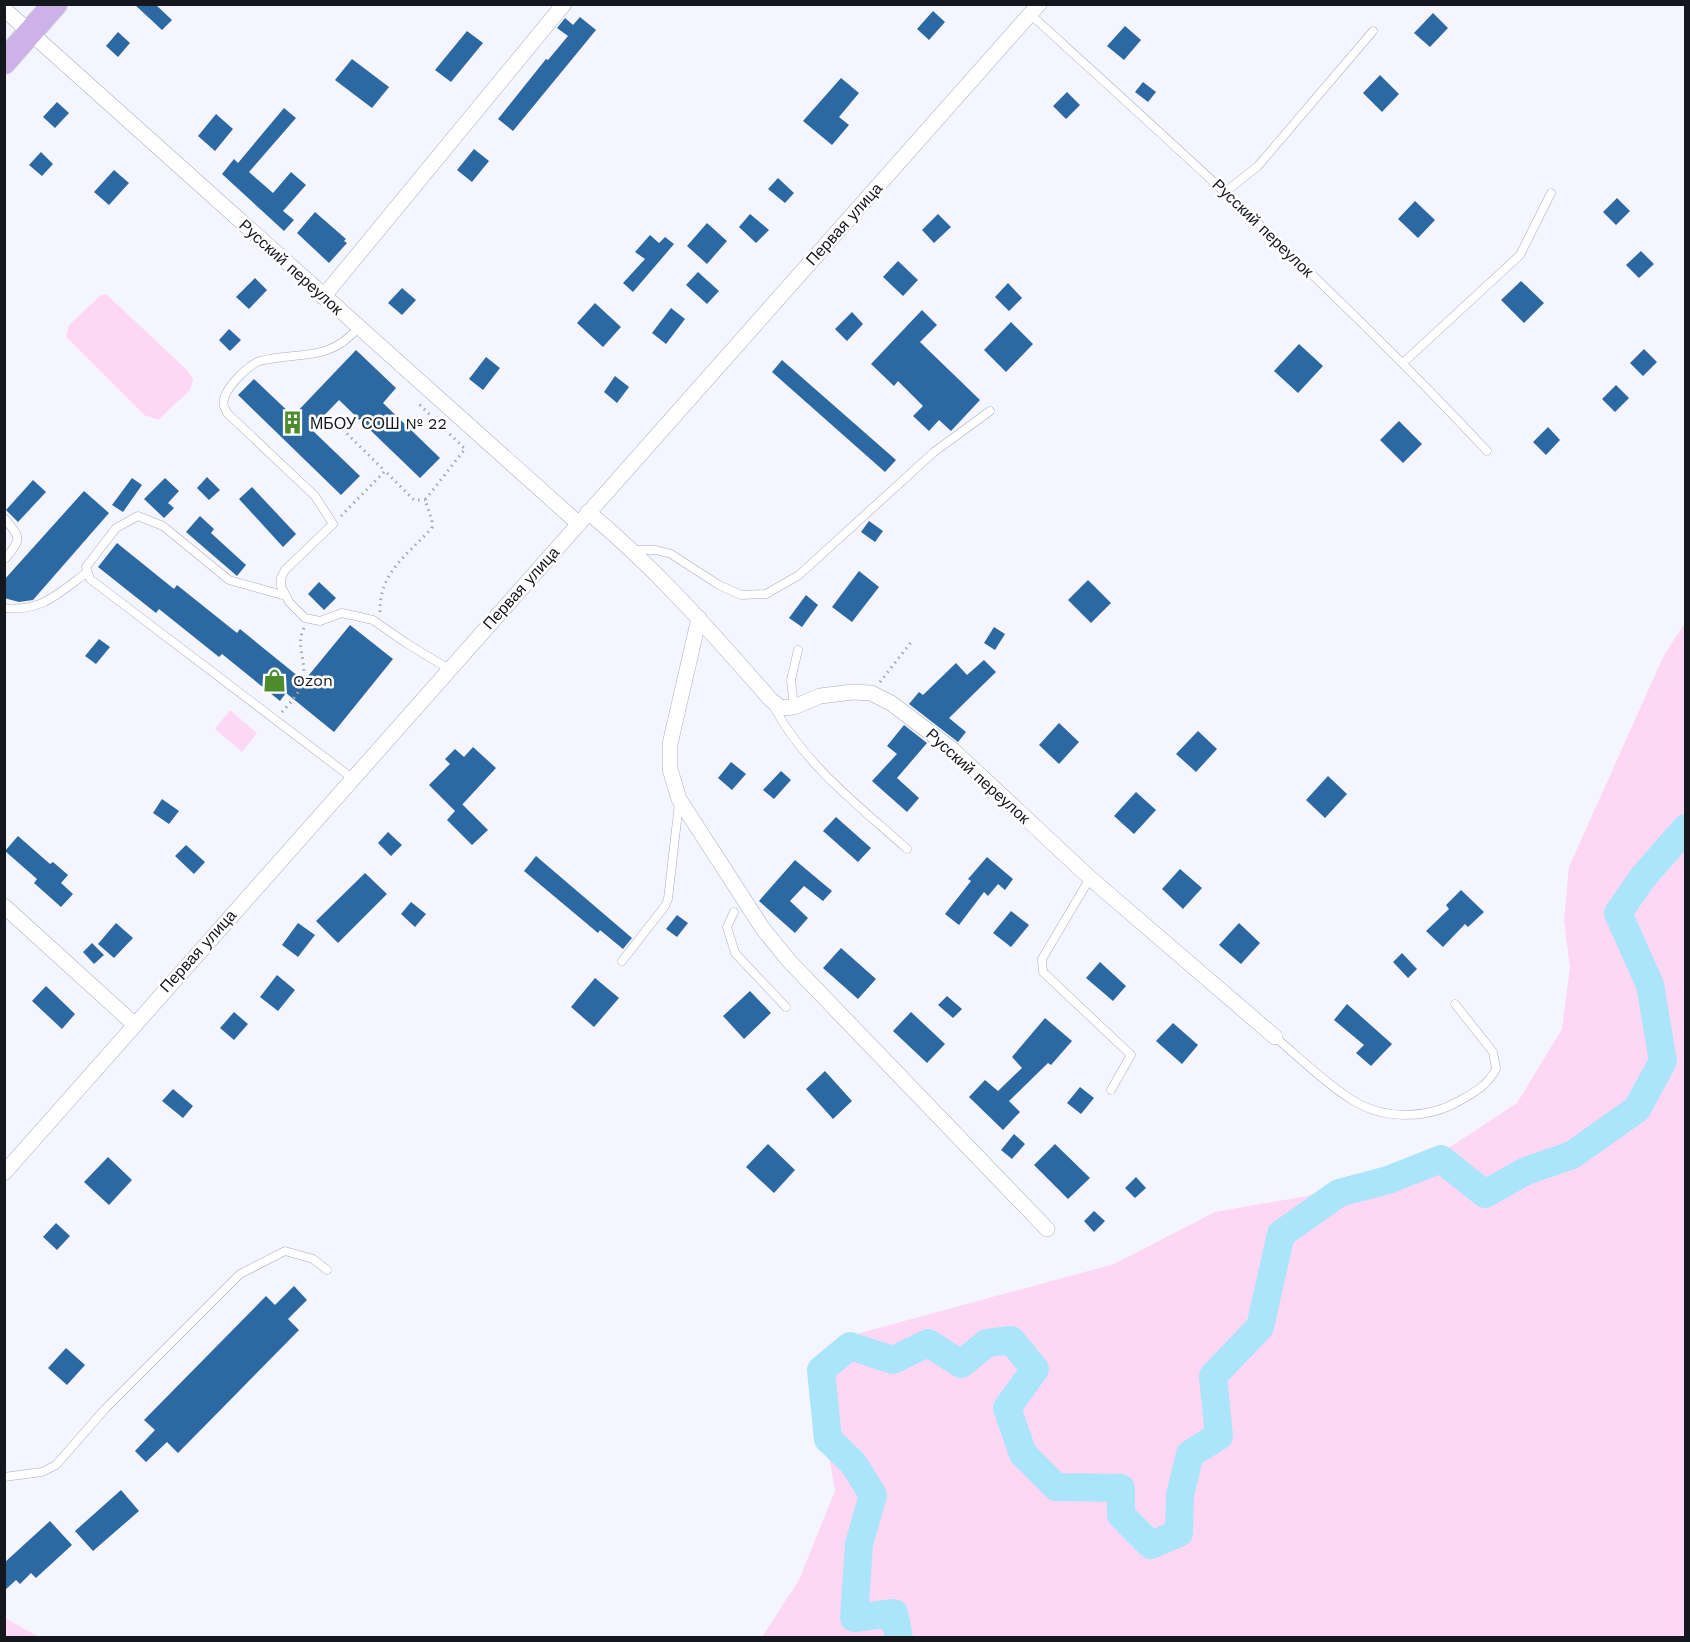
<svg xmlns="http://www.w3.org/2000/svg" width="1690" height="1642" font-family="'Work Sans',sans-serif">
  <style>
    .green { fill: #fdd7f4 }
    .lines { fill: none; stroke-linecap: round; stroke-linejoin: round }
    .river { stroke: #aae5f9; stroke-width: 28 }
    .building { fill: #2c69a2 }
    .service-casing { stroke: #a8acbf; stroke-width: 9 }
    .minor-casing { stroke: #a8acbf; stroke-width: 16 }
    .primary-casing { stroke: #d5d5d6; stroke-width: 26 }
    .path { stroke: #a4a5ae; stroke-width: 3; stroke-dasharray: 1.5 4.5; stroke-linecap: butt }
    .service { stroke: #fff; stroke-width: 8 }
    .minor { stroke: #fff; stroke-width: 15 }
    .primary { stroke: #cdb2ea; stroke-width: 24 }
    .labels { text-anchor: middle; dominant-baseline: central; stroke-width: 5; stroke-linejoin: round; paint-order: stroke }
    .street-label { font-size: 16px; fill: #15171e; stroke: #fff }
    .poi-label { font-size: 16px; fill: #15171e; stroke: #fff; text-anchor: start }
  </style>
  <rect width="100%" height="100%" fill="#f4f5fe"/>
  <path class="green" d="M106 294 188 371 193 380 190 390 158 420 144 415 66 337 69 325 101 295Z
    M1685 623V1637H762L799 1580 835 1491 814 1370 825 1350 838 1339 1114 1264 1215 1212 1307 1196 1444 1151 1517 1103 1562 1029 1570 967 1564 921 1569 867 1664 655Z
    M230 710 257 733 242 752 215 729Z
    M4 1618H5L39 1637H5Z"/>
  <g class="lines">
    <path class="river" d="M899 1638 894 1613 854 1618 859 1544 873 1495 853 1463 828 1439 821 1370 850 1346 893 1360 928 1343 961 1364 987 1343 1011 1340 1035 1369 1007 1408 1023 1454 1056 1487 1121 1488V1515L1151 1545 1179 1533 1180 1495 1190 1454 1219 1436 1213 1376 1260 1327 1281 1234 1339 1193 1388 1180 1441 1159 1485 1194 1526 1171 1572 1155 1637 1109 1663 1061 1650 985 1618 913 1643 877 1686 828"/>
  </g>
  <path class="building" d="M134 4H155L172 20 162 30Z
    M933 11 945 22 929 40 917 29Z
    M1433 13 1448 28 1430 47 1414 33Z
    M580 17 596 30 513 131 498 119 546 59 548 60 568 36 557 28 565 18 573 25Z
    M1125 26 1141 40 1124 60 1107 46Z
    M467 31 483 43 451 82 435 70Z
    M118 32 130 43 118 57 106 46Z
    M352 59 389 87 372 108 335 80Z
    M1380 75 1399 94 1382 112 1363 93Z
    M841 78 859 93 839 117 849 125 832 145 803 121Z
    M1143 82 1156 92 1148 102 1135 92Z
    M1067 92 1080 105 1066 119 1053 106Z
    M57 102 69 113 55 128 43 117Z
    M284 108 296 118 249 172 273 193 291 172 306 185 283 211 294 220 284 231 222 174 234 159 238 163Z
    M216 114 233 129 215 151 198 136Z
    M474 149 489 161 472 182 457 170Z
    M41 152 53 164 42 176 29 165Z
    M114 170 129 183 109 205 94 192Z
    M778 178 794 193 785 203 768 189Z
    M1617 198 1630 211 1616 225 1603 212Z
    M1415 201 1435 220 1418 238 1398 219Z
    M315 212 346 239 344 241 347 243 329 263 297 233Z
    M750 214 769 230 756 243 739 227Z
    M938 214 951 227 934 243 922 230Z
    M707 223 727 241 707 264 687 246Z
    M650 235 659 243 665 237 674 244 633 292 623 283 645 259 635 252Z
    M1641 251 1654 264 1639 278 1626 265Z
    M898 261 918 280 903 296 883 277Z
    M698 272 719 291 707 304 686 285Z
    M255 278 267 290 249 309 236 297Z
    M1521 281 1544 303 1524 323 1501 300Z
    M1008 283 1022 298 1009 311 995 297Z
    M402 288 416 300 402 315 388 303Z
    M595 303 621 327 603 347 577 323Z
    M671 308 685 319 666 344 652 333Z
    M922 310 937 325 920 342 980 400 951 431 939 420 929 431 913 416 923 406 898 381 894 386 871 364Z
    M852 312 863 324 847 341 835 329Z
    M1011 322 1033 344 1006 372 984 350Z
    M229 329 241 340 230 351 219 340Z
    M1299 344 1323 366 1298 393 1274 371Z
    M1644 349 1657 362 1643 376 1630 363Z
    M356 350 396 388 383 403 440 458 420 478 339 400 311 429 360 476 341 495 238 395 254 379 293 416Z
    M486 357 500 368 483 390 469 379Z
    M782 360 896 460 885 472 772 372Z
    M615 376 629 387 617 403 604 392Z
    M1616 385 1629 398 1615 412 1602 399Z
    M1399 421 1422 444 1403 463 1380 440Z
    M1548 427 1560 440 1546 455 1533 442Z
    M207 477 220 490 209 500 197 488Z
    M132 478 142 485 123 512 112 505Z
    M165 478 179 491 168 503 174 508 164 518 144 499Z
    M33 480 46 492 18 522 6 510Z
    M252 487 296 534 283 547 239 499Z
    M84 491 109 513 33 600 19 602 4 598V580Z
    M200 516 214 529 211 533 246 565 237 576 186 532Z
    M869 521 883 531 875 542 861 532Z
    M117 543 174 589 177 585 237 633 240 629 304 681 350 625 393 659 334 732 286 693 280 701 222 654 219 657 159 609 156 613 98 567Z
    M859 571 879 587 852 622 832 607Z
    M1088 580 1111 603 1091 623 1068 600Z
    M319 582 336 598 324 610 308 594Z
    M806 595 818 605 802 627 789 618Z
    M994 627 1005 634 995 650 984 643Z
    M99 639 110 647 96 664 85 656Z
    M984 660 996 672 949 718 966 732 958 742 909 704 919 692 923 695 956 663 967 675Z
    M1059 723 1079 742 1059 764 1039 745Z
    M904 725 927 743 897 778 919 798 907 812 872 781 897 754 887 746Z
    M1198 731 1217 749 1196 772 1176 754Z
    M473 747 496 768 460 807 462 804 488 830 472 845 447 820 455 811 429 785 450 764 445 759 455 749 464 757Z
    M731 762 746 774 732 790 718 778Z
    M781 771 791 780 774 799 763 790Z
    M1328 776 1347 794 1325 818 1306 800Z
    M1136 792 1156 810 1134 834 1114 816Z
    M162 799 179 811 169 824 153 813Z
    M836 817 871 848 858 862 823 831Z
    M388 832 402 845 391 856 378 843Z
    M18 836 50 864 53 862 68 875 61 883 73 894 61 907 34 883 37 879 5 851Z
    M186 845 205 862 194 874 175 856Z
    M536 856 632 938 623 949 600 930 598 933 524 871Z
    M987 857 1013 879 1005 890 998 884 988 896 984 892 959 925 945 914 971 881 968 879Z
    M795 860 832 891 823 901 804 886 790 901 808 918 795 933 759 901Z
    M1180 869 1202 888 1183 909 1162 889Z
    M365 873 387 894 338 943 316 921Z
    M1461 890 1484 912 1468 927 1465 924 1443 947 1426 931 1449 909 1446 905Z
    M411 902 426 914 415 927 401 914Z
    M1011 911 1029 925 1011 947 993 933Z
    M677 915 688 923 677 937 666 929Z
    M116 923 133 938 114 958 98 944Z
    M298 923 315 935 298 957 282 945Z
    M1239 923 1260 943 1241 964 1219 945Z
    M92 943 104 955 94 964 83 952Z
    M841 948 876 979 858 999 823 968Z
    M1402 953 1417 969 1408 978 1393 962Z
    M1100 962 1126 986 1113 1001 1086 978Z
    M277 975 295 990 278 1011 260 997Z
    M595 978 619 998 594 1027 571 1007Z
    M46 986 75 1014 62 1029 32 1001Z
    M750 991 771 1013 744 1039 723 1016Z
    M947 996 962 1009 953 1018 938 1005Z
    M1347 1004 1392 1044 1371 1066 1356 1053 1364 1045 1334 1020Z
    M234 1012 248 1024 234 1040 220 1028Z
    M911 1012 945 1044 927 1063 893 1031Z
    M1045 1018 1072 1041 1051 1065 1048 1063 1009 1101 1020 1112 1003 1130 969 1097 985 1080 998 1091 1022 1068 1012 1057Z
    M1173 1023 1198 1045 1182 1064 1156 1041Z
    M825 1071 852 1101 833 1119 806 1089Z
    M1080 1087 1094 1098 1081 1114 1067 1103Z
    M173 1089 193 1106 183 1118 162 1101Z
    M1014 1134 1025 1144 1012 1159 1001 1150Z
    M768 1144 795 1170 774 1193 746 1167Z
    M1055 1144 1090 1178 1068 1199 1034 1165Z
    M108 1157 132 1180 109 1205 84 1182Z
    M1136 1177 1146 1188 1135 1198 1125 1188Z
    M1094 1211 1105 1221 1094 1232 1084 1221Z
    M56 1223 70 1236 57 1250 43 1237Z
    M294 1286 307 1300 288 1319 299 1330 178 1453 167 1442 146 1462 135 1451 155 1430 144 1420 266 1296 275 1305Z
    M66 1348 85 1365 67 1385 48 1368Z
    M121 1490 139 1511 93 1551 75 1531Z
    M50 1521 72 1545 36 1578 31 1573 20 1584 16 1580 4 1591V1563Z"/>
  <g class="lines">
    <defs>
      <path id="service" d="M1030 14C1186 156 1343 297 1487 451
        M1225 192 1258 166 1373 31
        M358 328C328 363 298 351 260 361 249 364 229 385 225 396 222 403 224 407 227 413L315 496 333 524 285 570 281 578V586L289 602 305 618 320 621 342 613 373 620 406 643 449 669
        M1404 362 1520 255 1551 193
        M4 518C21 538 22 538 6 558
        M634 550H656L671 554 719 585 741 595 766 594 799 575 934 452 990 411
        M286 596 229 580 163 526 138 516 116 528 86 567 90 579 352 778
        M4 608C41 612 58 594 86 573
        M774 707C805 765 858 805 907 849
        M794 707 791 680 798 650
        M1090 878 1042 959 1043 972 1131 1055 1111 1090
        M734 912 727 927 735 953 786 1007
        M622 961 665 906 668 899 679 803
        M1275 1037C1300 1058 1326 1084 1354 1101 1385 1120 1428 1119 1459 1101 1475 1092 1487 1086 1496 1069L1493 1052 1455 1004
        M4 1477 42 1472 56 1465 105 1409 240 1274 285 1251 313 1259 327 1270"/>
      <path id="minor" d="M4 9 579 524
        M323 297 564 4
        M588 512C657 569 712 633 771 700L781 708 794 707 820 696 853 692 871 693 891 703 953 750 1090 878 1275 1037
        M699 618 670 744V769L679 799 763 929 790 962 1047 1229
        M4 906 134 1024
        M4 1173 1039 4"/>
      <path id="primary" d="M4 62 55 4"/>
    </defs>
    <use href="#service" class="service-casing"/>
    <use href="#minor" class="minor-casing"/>
    <use href="#primary" class="primary-casing"/>
    <path class="path" d="M334 421 385 471
      M341 516 385 471 414 500H425
      M380 612C379 573 407 555 432 528V520L425 500 465 449 419 404 421 401
      M880 682 912 641
      M282 712C290 703 301 692 303 680 307 661 295 646 304 628"/>
    <use href="#service" class="service"/>
    <use href="#minor" class="minor"/>
    <use href="#primary" class="primary"/>
  </g>
  <defs>
    <symbol id="building-bare" viewBox="-9 -9 18 18"><path d="M-4-6H4V6H1V3H-1V6H-4ZM-2.5-4.3h1.7v1.8h-1.7ZM.8-4.3h1.7v1.8H.8ZM-2.5-1h1.7V.8h-1.7ZM.8-1h1.7V.8H.8Z" fill="#4c8c2d" stroke="#fff" stroke-width="2.5" paint-order="stroke"/></symbol>
    <symbol id="shop-bare" viewBox="-9 -9 18 18"><path d="M-5-2.5h2.3a2.7 3.5 0 0 1 5.4 0H5L5.5 6h-11ZM-1.5-2.5h3a1.5 2.3 0 0 0-3 0Z" fill="#4c8c2d" stroke="#fff" stroke-width="2.5" paint-order="stroke"/></symbol>
  </defs>
  <g fill-rule="evenodd">
    <use href="#building-bare" x="276" y="406" width="33" height="33"/>
    <use href="#shop-bare" x="258" y="664" width="33" height="33"/>
  </g>
  <g class="labels">
    <g class="street-label">
      <text transform="translate(844 224) rotate(-48)">Первая улица</text>
      <text transform="translate(1263 228) rotate(44)">Русский переулок</text>
      <text transform="translate(291 267) rotate(42)">Русский переулок</text>
      <text transform="translate(521 588) rotate(-48)">Первая улица</text>
      <text transform="translate(978 776) rotate(42)">Русский переулок</text>
      <text transform="translate(198 951) rotate(-48)">Первая улица</text>
    </g>
    <g class="poi-label">
      <text x="310" y="423">МБОУ СОШ № 22</text>
      <text x="293" y="680">Ozon</text>
    </g>
  </g>
  <rect width="1690" height="1642" fill="none" stroke="#15171e" stroke-width="12"/>
</svg>
